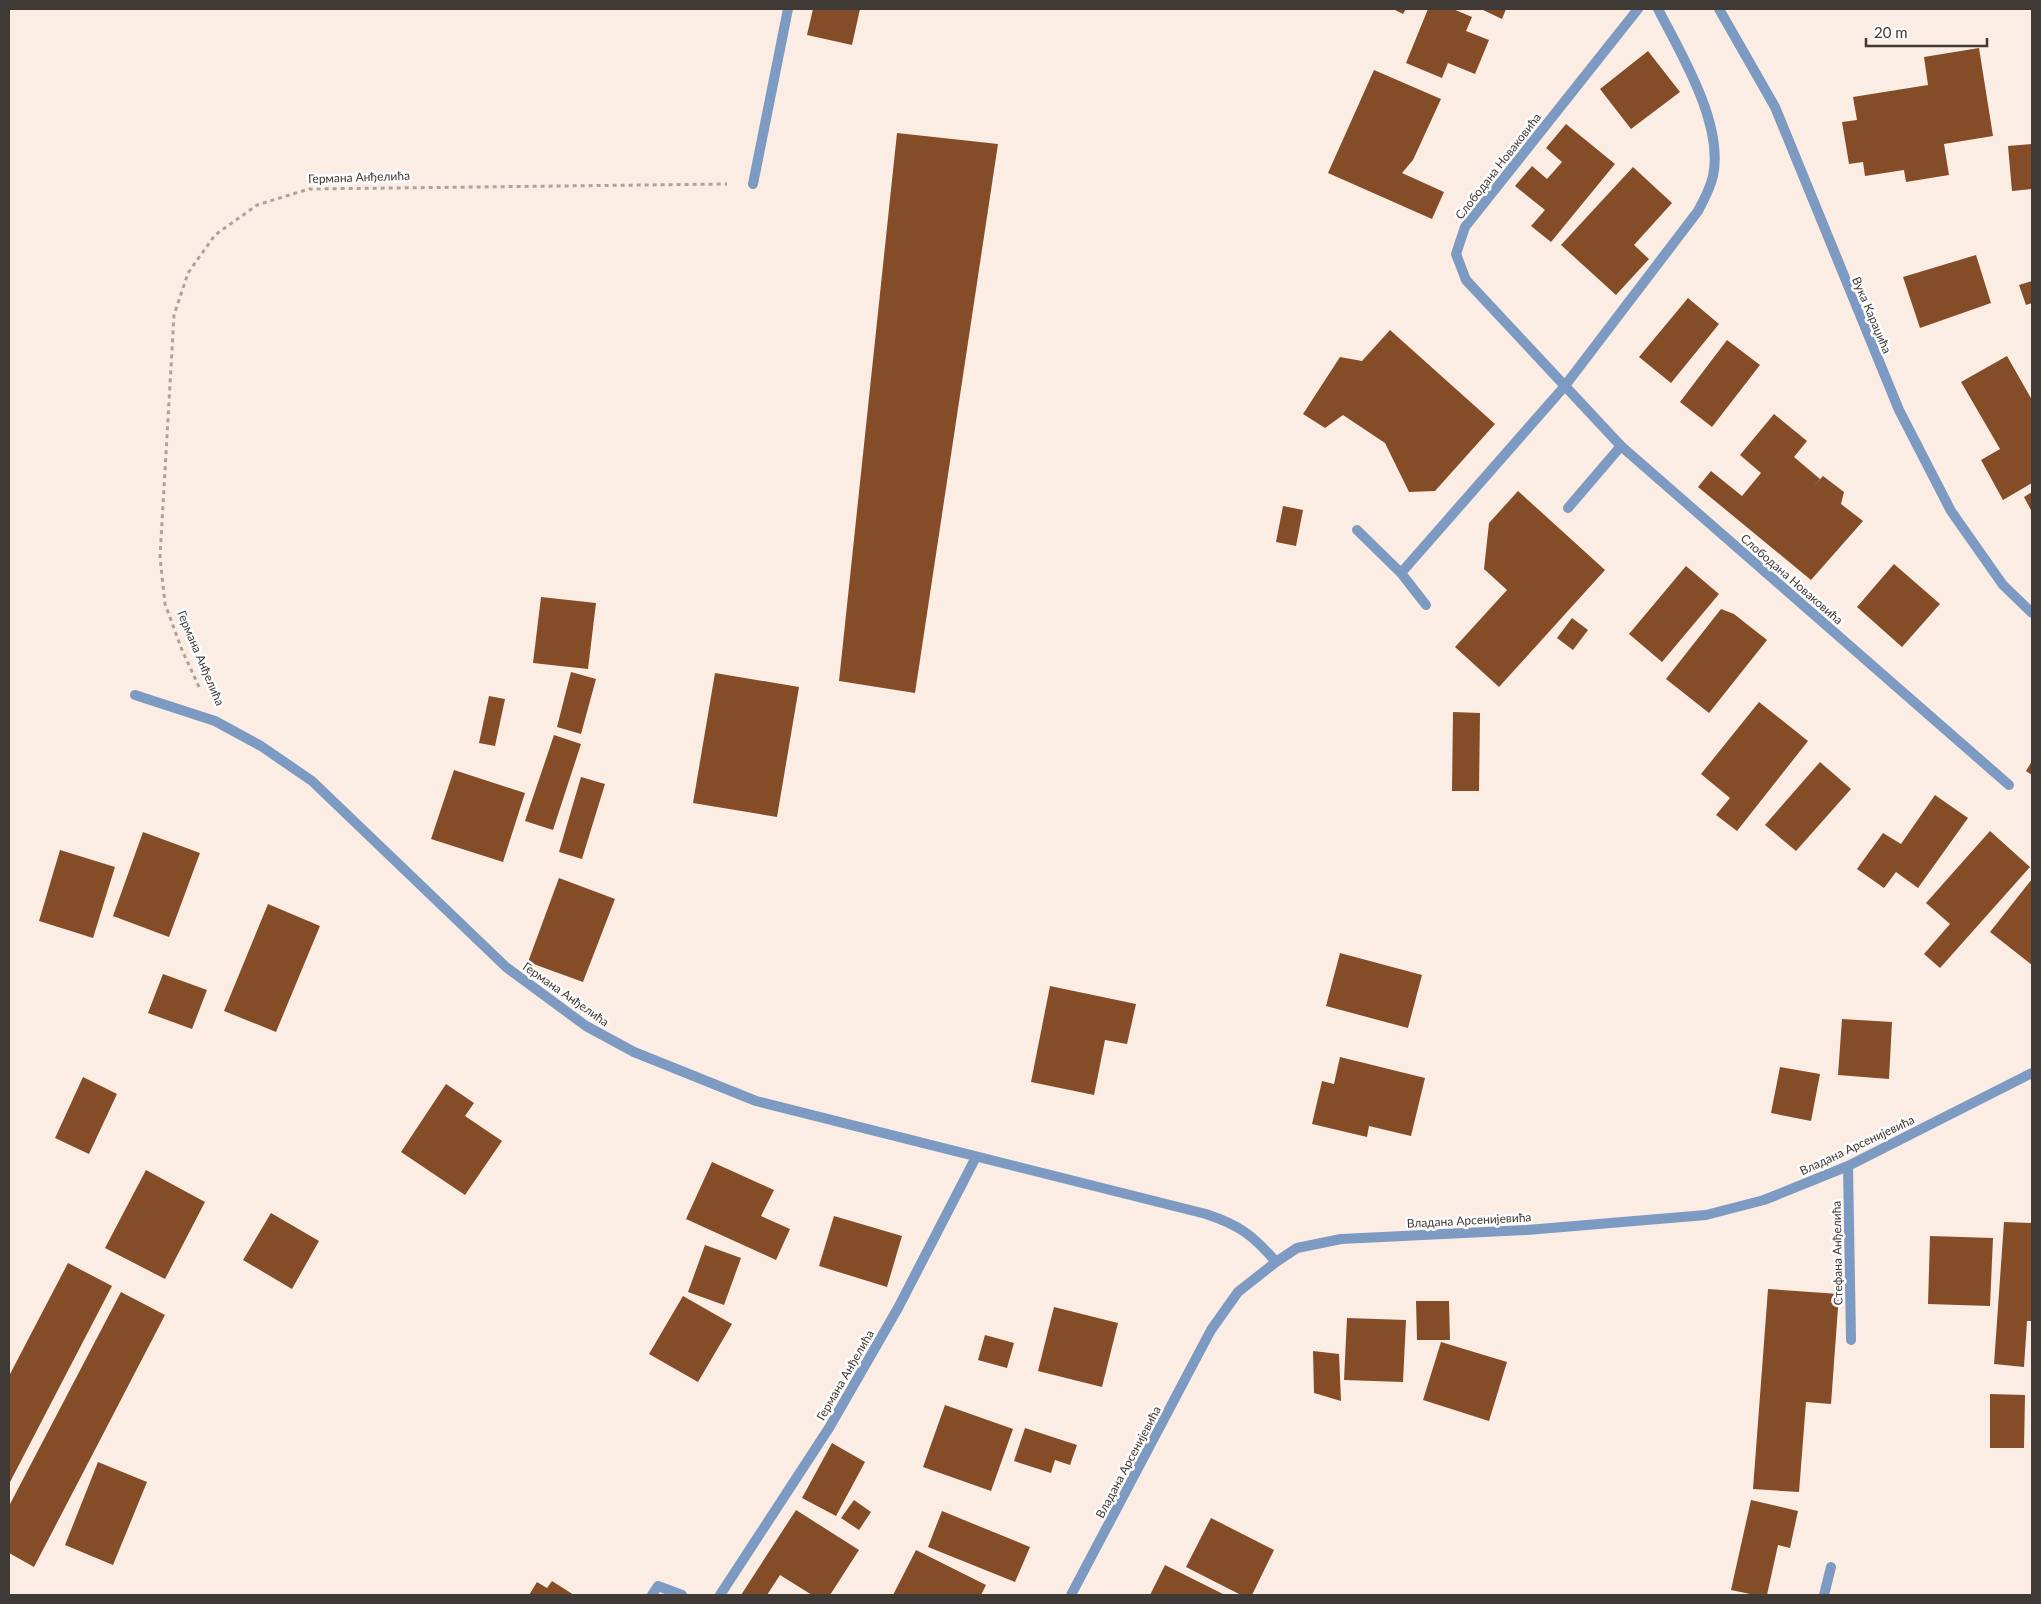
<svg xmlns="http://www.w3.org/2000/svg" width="2041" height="1604" font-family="Lato,sans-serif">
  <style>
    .building { fill: #844d28 }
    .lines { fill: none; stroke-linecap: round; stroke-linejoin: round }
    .path { stroke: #aea39c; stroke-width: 3; stroke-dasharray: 4 4; stroke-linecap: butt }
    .lane { stroke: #7d9ac2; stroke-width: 10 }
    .street { stroke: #7d9ac2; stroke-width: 10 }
    .labels { text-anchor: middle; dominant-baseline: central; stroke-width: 5; stroke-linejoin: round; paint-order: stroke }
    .street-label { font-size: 12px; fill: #403a36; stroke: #fdfdfd }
  </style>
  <rect width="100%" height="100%" fill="#fcede4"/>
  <path class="building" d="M813 9H860L852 45 807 35Z
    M1393 9H1406L1403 14Z
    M1428 9H1453L1472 17 1466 31 1489 40 1475 74 1448 63 1442 78 1406 63Z
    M1481 9H1506L1502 19Z
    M1979 48 1993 136 1944 144 1949 175 1906 182 1904 170 1865 176 1863 162 1849 164 1842 122 1857 120 1853 97 1928 85 1924 57Z
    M1648 51 1680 92 1631 129 1600 89Z
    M1374 70 1441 99 1413 160 1402 173 1444 192 1432 219 1328 173Z
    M1566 124 1615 164 1551 242 1531 226 1545 210 1515 186 1532 166 1547 179 1562 162 1546 148Z
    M897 133 998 144 915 693 839 681Z
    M2032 144V189L2012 191 2008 146Z
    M1633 167 1672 203 1634 245 1649 259 1616 295 1561 245Z
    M1976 255 1991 303 1920 328 1903 277Z
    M2032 281V303L2026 305 2019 285Z
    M1688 298 1719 324 1671 383 1639 357Z
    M1390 330 1495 424 1435 491 1409 492 1385 443 1343 415 1325 428 1303 414 1340 357 1362 361Z
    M1727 340 1760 365 1712 427 1680 402Z
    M2007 356 2032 400V483L2003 500 1981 460 2000 449 1961 382Z
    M1774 414 1807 441 1794 457 1820 479 1813 487 1823 476 1844 492 1841 504 1863 521 1811 580 1698 487 1711 471 1742 496 1761 473 1740 455Z
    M1518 491 1605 570 1499 687 1455 647 1507 590 1484 569 1489 523Z
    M2032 492V512L2024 497Z
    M1283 506 1303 510 1296 546 1276 542Z
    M1894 564 1940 604 1902 647 1857 607Z
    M1686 566 1719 594 1662 662 1629 634Z
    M541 597 596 603 588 669 533 663Z
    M1721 609 1734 614 1767 640 1709 713 1666 679Z
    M1572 618 1588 630 1573 650 1557 638Z
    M571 672 596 679 581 734 557 727Z
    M715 673 799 687 777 817 693 803Z
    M489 696 505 699 495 746 479 743Z
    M1759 702 1808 741 1737 831 1716 815 1730 798 1701 774Z
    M1453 712 1480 713 1479 791H1452Z
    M554 735 581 744 553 830 525 821Z
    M2032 761V775L2026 771Z
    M1820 762 1851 789 1796 851 1765 825Z
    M454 770 525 793 503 862 431 839Z
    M581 777 605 784 582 859 559 852Z
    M1935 795 1968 818 1918 888 1896 872 1884 888 1857 869 1883 833 1901 844Z
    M1990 831 2030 867 1940 968 1924 954 1950 924 1926 903Z
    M143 832 200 853 169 937 113 916Z
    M60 850 115 867 93 938 39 921Z
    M559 878 615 899 583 982 528 962Z
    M2032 879V965L1990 932Z
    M268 904 320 926 276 1032 224 1011Z
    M1340 953 1422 975 1408 1028 1326 1006Z
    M163 974 207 990 192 1029 148 1013Z
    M1050 986 1136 1004 1127 1044 1105 1040 1094 1095 1031 1082Z
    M1842 1019 1892 1022 1889 1079 1838 1075Z
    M1340 1057 1425 1078 1411 1136 1369 1126 1367 1137 1312 1124 1322 1081 1334 1084Z
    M1780 1067 1820 1074 1811 1121 1771 1113Z
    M83 1077 117 1094 89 1154 55 1138Z
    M446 1084 474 1103 465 1116 502 1141 465 1195 401 1152Z
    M712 1162 774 1190 761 1216 790 1229 776 1260 686 1219Z
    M146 1170 205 1202 165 1279 105 1248Z
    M271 1213 319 1241 292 1289 243 1260Z
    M834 1216 902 1236 887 1287 819 1266Z
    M2004 1222 2032 1223V1321H2027L2024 1367 1994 1364Z
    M1930 1236 1993 1238 1990 1306 1928 1304Z
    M705 1245 741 1258 724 1305 688 1292Z
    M68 1263 112 1286 9 1484V1376Z
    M1768 1289 1839 1294 1831 1404 1806 1402 1799 1492 1753 1489Z
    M121 1292 165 1315 34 1567 9 1553V1506Z
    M683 1296 732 1324 698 1382 649 1354Z
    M1416 1301H1449L1450 1340H1417Z
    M1054 1307 1118 1323 1102 1387 1038 1371Z
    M1347 1318 1406 1320 1403 1382 1344 1380Z
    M985 1335 1014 1343 1007 1368 978 1360Z
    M1441 1342 1507 1362 1489 1421 1423 1400Z
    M1313 1351 1339 1354 1341 1401 1314 1393Z
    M1990 1394 2025 1395 2024 1448H1990Z
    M945 1405 1013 1429 991 1491 923 1467Z
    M1025 1428 1077 1445 1070 1465 1055 1460 1051 1473 1014 1461Z
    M832 1443 865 1462 836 1516 802 1498Z
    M98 1462 147 1482 113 1565 65 1545Z
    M854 1500 871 1512 859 1530 841 1518Z
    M1751 1500 1798 1511 1790 1548 1778 1545 1767 1595H1755L1731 1590Z
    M796 1510 859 1550 830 1595H812L780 1575 767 1595H741Z
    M942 1511 1030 1547 1015 1582 928 1547Z
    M1211 1518 1274 1550 1252 1595H1241L1186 1567Z
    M916 1550 986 1585 981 1595H893Z
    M1165 1565 1225 1595H1150Z
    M552 1581 574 1595H529L537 1582 547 1588Z"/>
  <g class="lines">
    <path class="path" d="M199 687 182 650 165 604 160 557 174 315 188 273 215 235 257 205 309 189 727 184"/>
    <path class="lane" d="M1568 508 1621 446
      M1357 530 1401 573 1426 605
      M1401 573 1564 387 1698 211C1704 200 1710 189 1713 176 1724 124 1681 54 1658 9
      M652 1595 658 1586 682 1595
      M720 1595 829 1428 898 1308 976 1157"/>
    <path class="street" d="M1638 9 1465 227 1456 254 1466 280 1621 446 2009 785
      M1719 9 1775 107 1899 410 1951 511 2003 585 2032 613
      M753 184 788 9
      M135 695 215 721 261 746 312 781 506 967 586 1026 634 1052 756 1101 1206 1214C1239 1225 1253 1235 1276 1262
      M1848 1166 1851 1340
      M1071 1595 1211 1330 1238 1292 1276 1262 1297 1248 1341 1239 1527 1230 1706 1215 1764 1200 1848 1166 2032 1073
      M1824 1595 1831 1567"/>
  </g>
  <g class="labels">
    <g class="street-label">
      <text transform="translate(1498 166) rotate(-52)">Слободана Новаковића</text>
      <text transform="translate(359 177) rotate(-2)">Германа Анђелића</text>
      <text transform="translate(1872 315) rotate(67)">Вука Караџића</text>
      <text transform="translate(1792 579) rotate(41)">Слободана Новаковића</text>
      <text transform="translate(201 658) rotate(67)">Германа Анђелића</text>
      <text transform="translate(566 994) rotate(35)">Германа Анђелића</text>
      <text transform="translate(1857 1145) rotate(-25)">Владана Арсенијевића</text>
      <text transform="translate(1469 1220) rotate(-3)">Владана Арсенијевића</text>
      <text transform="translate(1837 1253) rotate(-91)">Стефана Анђелића</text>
      <text transform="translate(845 1375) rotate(-60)">Германа Анђелића</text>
      <text transform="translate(1128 1462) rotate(-62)">Владана Арсенијевића</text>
    </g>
  </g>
  <rect width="2041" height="1604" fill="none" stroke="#403a36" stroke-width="20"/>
  <path d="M1866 38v8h121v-8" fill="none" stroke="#403a36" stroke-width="2.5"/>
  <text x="1874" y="38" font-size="15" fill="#403a36" stroke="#fdfdfd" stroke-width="4" paint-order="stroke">20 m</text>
</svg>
